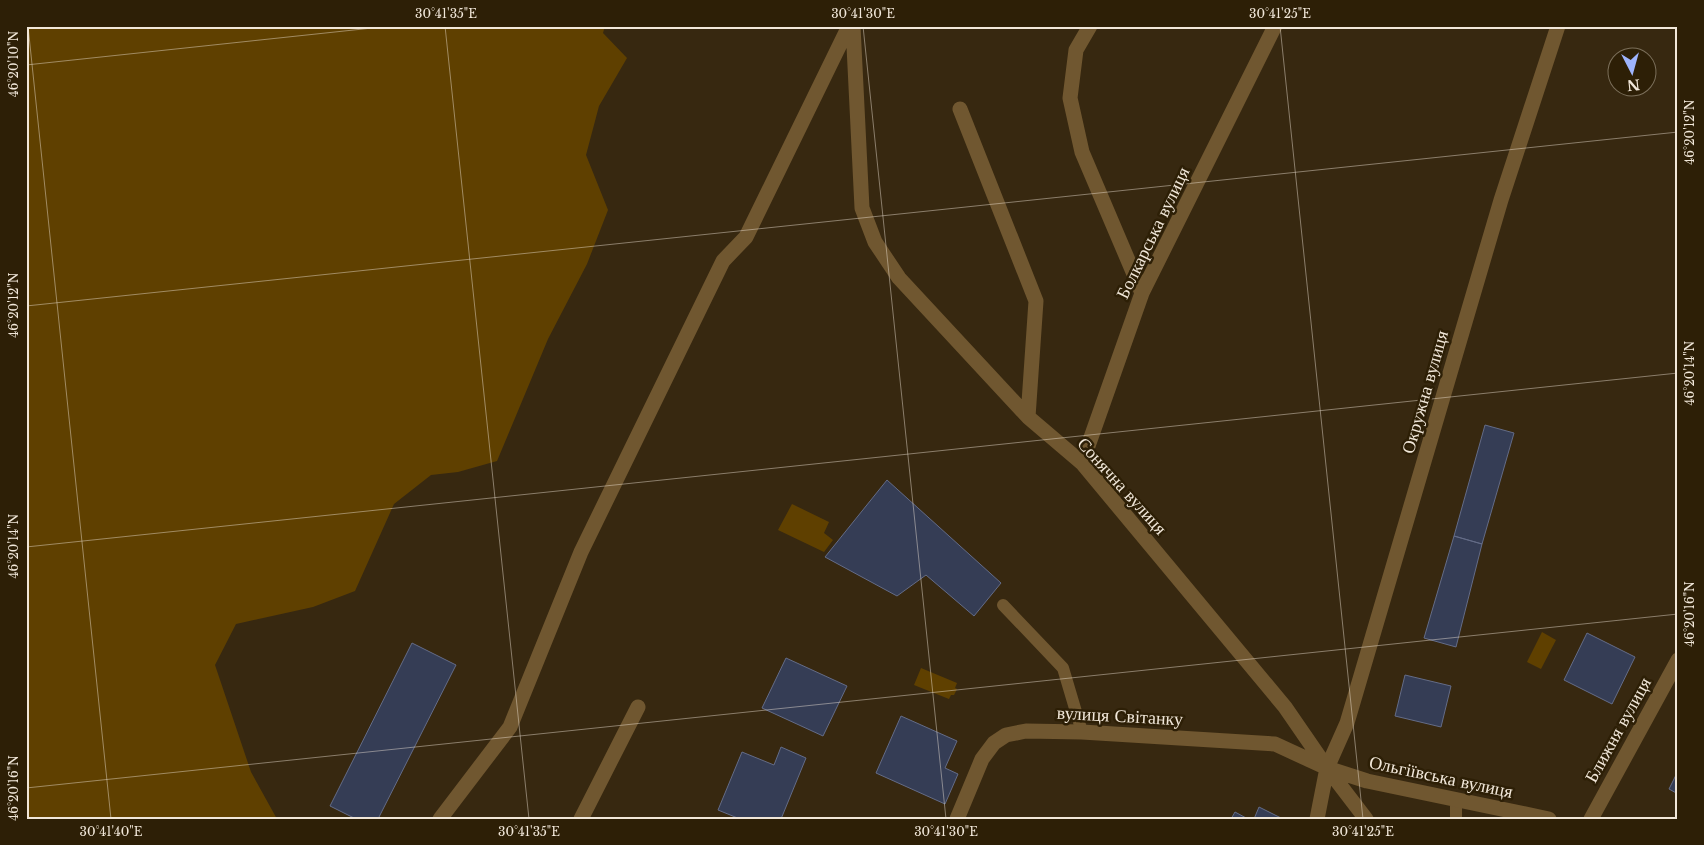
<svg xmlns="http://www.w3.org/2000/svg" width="1704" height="845" font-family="'Libre Baskerville',serif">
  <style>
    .water { fill: #5f4000 }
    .building { fill: #353d55; stroke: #646c87 }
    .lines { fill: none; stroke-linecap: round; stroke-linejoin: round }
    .lane { stroke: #705730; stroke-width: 12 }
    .street { stroke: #705730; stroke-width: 15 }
    .ticks { fill: none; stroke: #f1e7d9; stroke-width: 1; stroke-opacity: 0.45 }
    .labels { text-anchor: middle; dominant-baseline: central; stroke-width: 5; stroke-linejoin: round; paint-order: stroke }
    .street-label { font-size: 18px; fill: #f1e7d9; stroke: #2d1f06 }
    .neatline { fill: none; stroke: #f1e7d9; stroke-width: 2 }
    .ticks-label { font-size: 12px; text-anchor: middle; fill: #f1e7d9 }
  </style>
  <rect width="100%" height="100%" fill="#372810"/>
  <path class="water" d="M26 26H605L603 33 627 58 599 106 586 155 608 210 587 264 548 339 497 461 458 472 431 475 394 504 355 591 313 607 236 624 215 665 251 772 277 819H26Z
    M792 504 829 522 824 533 833 540 824 552 778 530Z
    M1542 632 1556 640 1541 669 1527 662Z
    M921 668 957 683 955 688 957 689 954 695H951L949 699 914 685Z"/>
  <path class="building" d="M1485 425 1514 433 1482 544 1454 536Z
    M887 480 1001 583 974 616 926 575 897 596 825 557Z
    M1454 536 1482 544 1456 647 1424 638Z
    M1587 633 1635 657 1612 704 1564 680Z
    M412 643 456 665 378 819H356L330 806Z
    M786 658 847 686 823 736 762 708Z
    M1405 675 1451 686 1441 727 1395 716Z
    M901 716 957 741 945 768 958 774 945 804 876 773Z
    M781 747 806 758 781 819H740L718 810 742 752 774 765Z
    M1678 771V794L1669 789Z
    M1259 807 1281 818 1280 819H1254Z
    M1235 812 1248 819H1231Z"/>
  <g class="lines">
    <path class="lane" d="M1003 605 1063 668 1082 732
      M1456 800V819"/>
    <path class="street" d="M853 26 862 208 875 242 899 278 1028 417
      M1090 26 1076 50 1070 98 1082 152 1142 293
      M960 109 1036 301 1028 417 1082 463 1285 707 1327 768 1366 819
      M1082 463 1142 293 1275 26
      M440 819 510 727 581 552 723 261 746 237 849 26
      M581 819 638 707
      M957 819 982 759 994 743 1006 735 1026 731 1082 732 1275 744 1327 768 1367 781 1549 819
      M1317 819 1327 768 1347 723 1501 200 1558 26
      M1591 819 1678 660"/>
  </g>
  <path class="ticks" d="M28 26 111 819M445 26 529 819M863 26 946 819M1280 26 1363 819M26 65 391 26M26 306 1678 132M26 547 1678 373M26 788 1678 614"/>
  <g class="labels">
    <g class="street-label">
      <text transform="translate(1153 233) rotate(-64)">Болкарська вулиця</text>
      <text transform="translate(1425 392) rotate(-74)">Окружна вулиця</text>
      <text transform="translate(1122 486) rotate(48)">Сонячна вулиця</text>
      <text transform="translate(1120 716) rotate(3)">вулиця Світанку</text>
      <text transform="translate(1618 730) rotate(-61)">Ближня вулиця</text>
      <text transform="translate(1441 777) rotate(12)">Ольгіївська вулиця</text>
    </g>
  </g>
  <rect width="1704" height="845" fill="none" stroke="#2d1f06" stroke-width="55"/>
  <g transform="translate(1632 72) rotate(174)"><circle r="24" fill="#2d1f06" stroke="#7b6f5a"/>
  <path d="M0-4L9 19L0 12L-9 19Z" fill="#9eb4fd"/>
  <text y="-8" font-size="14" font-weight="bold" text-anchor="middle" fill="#f1e7d9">N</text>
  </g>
  <rect x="28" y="28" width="1648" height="790" class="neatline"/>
  <g class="ticks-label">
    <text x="446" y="18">30°41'35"E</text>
    <text x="863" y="18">30°41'30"E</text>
    <text x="1280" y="18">30°41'25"E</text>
    <text transform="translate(14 64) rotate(-90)" y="4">46°20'10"N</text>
    <text transform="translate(1690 132) rotate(-90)" y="4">46°20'12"N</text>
    <text transform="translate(14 305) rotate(-90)" y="4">46°20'12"N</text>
    <text transform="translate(1690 373) rotate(-90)" y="4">46°20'14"N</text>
    <text transform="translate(14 546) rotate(-90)" y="4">46°20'14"N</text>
    <text transform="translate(1690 614) rotate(-90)" y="4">46°20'16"N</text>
    <text transform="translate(14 788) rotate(-90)" y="4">46°20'16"N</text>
    <text x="111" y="836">30°41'40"E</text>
    <text x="529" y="836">30°41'35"E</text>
    <text x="946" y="836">30°41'30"E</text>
    <text x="1363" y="836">30°41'25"E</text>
  </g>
</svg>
